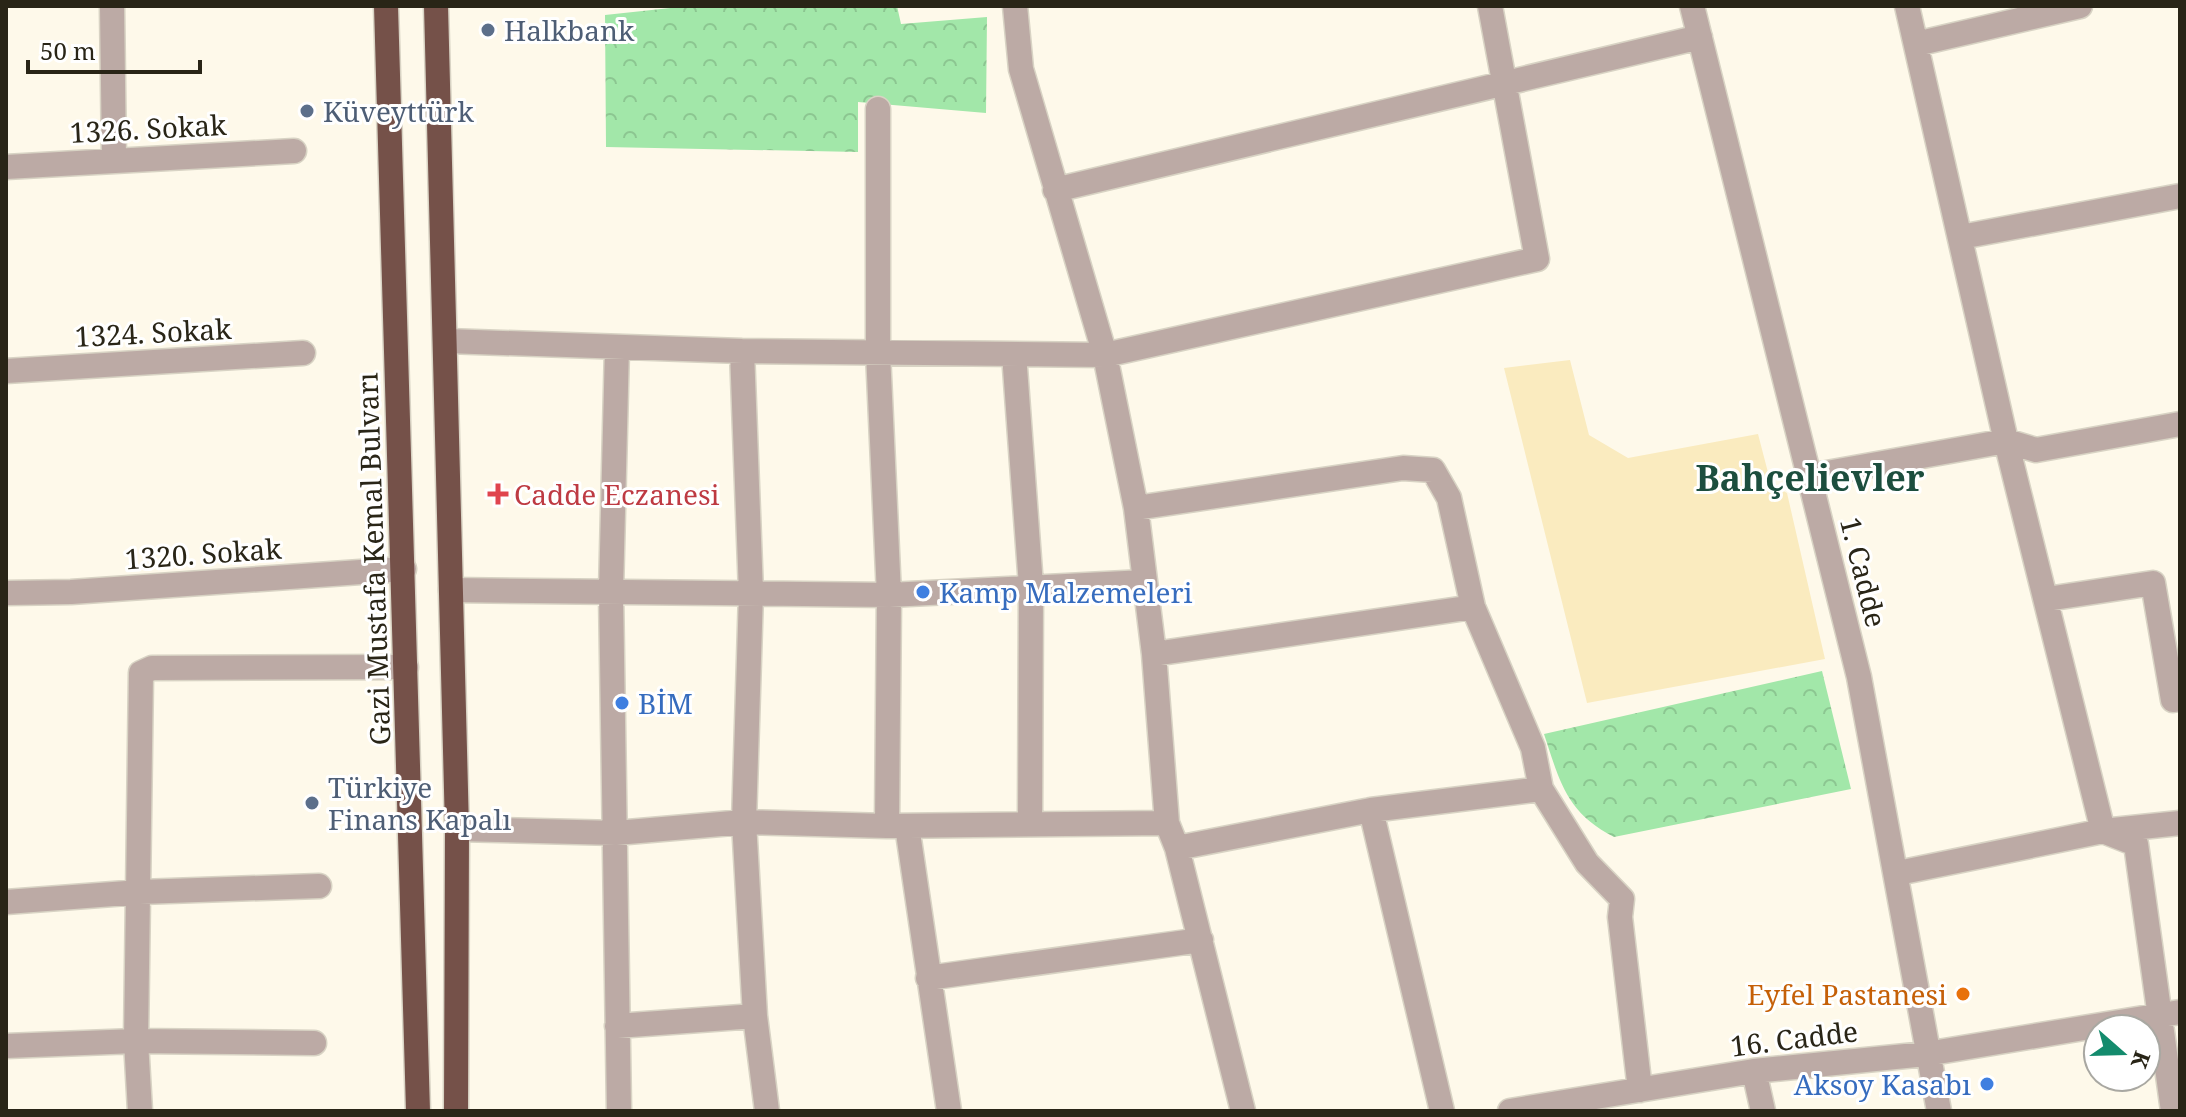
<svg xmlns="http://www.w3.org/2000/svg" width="2186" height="1117" font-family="'Noto Serif',serif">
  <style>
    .built { fill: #faebbf }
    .forest { fill: url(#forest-crowns) }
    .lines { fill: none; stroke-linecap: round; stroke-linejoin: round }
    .minor-casing { stroke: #d8d3c4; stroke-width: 27 }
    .highway-casing { stroke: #d8d3c4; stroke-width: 27 }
    .minor { stroke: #bcaaa5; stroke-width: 24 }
    .highway { stroke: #755149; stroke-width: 24 }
    .service-dot { fill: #5c6f8a; stroke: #fff; stroke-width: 3 }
    .health-dot { fill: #e0444e; stroke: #fff; stroke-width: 3 }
    .shop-dot { fill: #3f7fe0; stroke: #fff; stroke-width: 3 }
    .food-dot { fill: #e8710a; stroke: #fff; stroke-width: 3 }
    .labels { text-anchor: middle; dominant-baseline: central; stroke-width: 6; stroke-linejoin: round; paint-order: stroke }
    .service-label { font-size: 28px; fill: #4e5e75; stroke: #fff; text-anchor: start }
    .street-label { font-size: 28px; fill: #292517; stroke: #fff }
    .health-label { font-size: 28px; fill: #be3a42; stroke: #fff; text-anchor: start }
    .shop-label { font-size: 28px; fill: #366cbe; stroke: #fff; text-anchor: start }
    .food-label { font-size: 28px; fill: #c56008; stroke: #fff; text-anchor: end }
    .district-label { font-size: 36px; font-weight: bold; fill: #1c4e3e; stroke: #fff }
  </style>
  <defs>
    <pattern id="forest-crowns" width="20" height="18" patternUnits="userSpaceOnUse" patternTransform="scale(2)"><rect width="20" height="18" fill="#a2e7a9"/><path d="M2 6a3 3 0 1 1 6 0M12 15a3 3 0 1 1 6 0" fill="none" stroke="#8cc691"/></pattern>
  </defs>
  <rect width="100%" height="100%" fill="#fef9ea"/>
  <path class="built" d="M1570 360 1589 435 1628 458 1758 434 1771 484 1787 493 1825 659 1587 703 1504 368Z"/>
  <path class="forest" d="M689 6H897L901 24 987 17 986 113 858 102V152L606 147 605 15Z
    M1822 671 1851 789 1614 837C1566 812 1560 782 1544 734Z"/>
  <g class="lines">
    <defs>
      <path id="minor" d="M112 6 114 159
        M1015 6 1021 69 1105 355 1136 508 1154 654 1167 823 1177 848 1243 1111
        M1692 6 1859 677 1939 1111
        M1907 6 2006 441 2103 831 2136 844 2173 1111
        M1916 44 2080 6
        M878 109V353L889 595 887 826
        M6 167 294 151
        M1055 190 1700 37
        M1961 237 2180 196
        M447 341 742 351 1105 355 1537 259 1490 6
        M617 347 611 592 619 1111
        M742 351 751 593 744 822 755 1016 767 1111
        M1014 354 1031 586 1030 824
        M6 371 303 353
        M1810 476 2006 441 2036 450 2180 424
        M1136 508 1403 468 1433 470 1449 498 1473 607 1533 748 1541 789 1587 863 1622 899 1620 917 1640 1090
        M451 590 889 595 1145 582
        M6 593 71 592 404 569
        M2047 599 2153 583 2173 700 2180 699
        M1154 654 1473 607
        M1371 810 1442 1111
        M907 826 949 1111
        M457 829 616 833 744 822 887 826 1167 823
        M1177 848 1371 810 1541 789
        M1898 873 2103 831 2180 823
        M6 902 140 892 319 886
        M928 978 1201 940
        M617 1026 755 1016
        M6 1046 136 1041 314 1043
        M1754 1071 1763 1111
        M140 1111 136 1041 141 673 152 668 406 667
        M1510 1111 1754 1071 1926 1054 2180 1012"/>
      <path id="highway" d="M386 6 418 1111
        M436 6 457 829 456 1111"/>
    </defs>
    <use href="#minor" class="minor-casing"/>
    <use href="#highway" class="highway-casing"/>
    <use href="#minor" class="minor"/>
    <use href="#highway" class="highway"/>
  </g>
  <g class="service-dot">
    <circle cx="488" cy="30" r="8"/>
    <circle cx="307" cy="111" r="8"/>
    <circle cx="312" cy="803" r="8"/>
  </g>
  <path class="health-dot" d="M494 482h8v8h8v8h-8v8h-8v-8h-8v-8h8z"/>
  <g class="shop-dot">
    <circle cx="923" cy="592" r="8"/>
    <circle cx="622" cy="703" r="8"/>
    <circle cx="1987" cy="1084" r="8"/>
  </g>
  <circle class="food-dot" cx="1963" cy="994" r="8"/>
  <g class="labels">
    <g class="service-label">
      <text x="504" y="30">Halkbank</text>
      <text x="323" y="111">Küveyttürk</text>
      <text x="328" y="787">Türkiye<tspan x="328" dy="32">Finans Kapalı</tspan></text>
    </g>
    <g class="street-label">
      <text transform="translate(148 128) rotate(-3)">1326. Sokak</text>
      <text transform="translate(153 332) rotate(-3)">1324. Sokak</text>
      <text transform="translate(203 553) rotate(-4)">1320. Sokak</text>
      <text transform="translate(373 559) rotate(-92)">Gazi Mustafa Kemal Bulvarı</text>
      <text transform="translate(1864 572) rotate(76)">1. Cadde</text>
      <text transform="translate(1794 1038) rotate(-7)">16. Cadde</text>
    </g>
    <g class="health-label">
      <text x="514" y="494">Cadde Eczanesi</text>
    </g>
    <g class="shop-label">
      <text x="939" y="592">Kamp Malzemeleri</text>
      <text x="638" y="703">BİM</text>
      <text x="1971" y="1084" text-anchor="end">Aksoy Kasabı</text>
    </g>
    <g class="food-label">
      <text x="1947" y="994">Eyfel Pastanesi</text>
    </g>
    <g class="district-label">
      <text x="1810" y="477">Bahçelievler</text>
    </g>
  </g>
  <rect width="2186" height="1117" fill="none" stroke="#292517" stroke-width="16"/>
  <g transform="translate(2122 1053) rotate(110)"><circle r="38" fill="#ffffff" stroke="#a9a8a2" stroke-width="2"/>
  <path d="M0-6L14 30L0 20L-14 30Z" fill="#148b6d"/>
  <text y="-12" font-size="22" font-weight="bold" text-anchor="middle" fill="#292517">K</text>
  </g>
  <path d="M28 60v12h172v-12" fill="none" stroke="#292517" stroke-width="4"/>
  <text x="40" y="60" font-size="24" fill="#292517" stroke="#ffffff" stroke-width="6" paint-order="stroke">50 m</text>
</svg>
